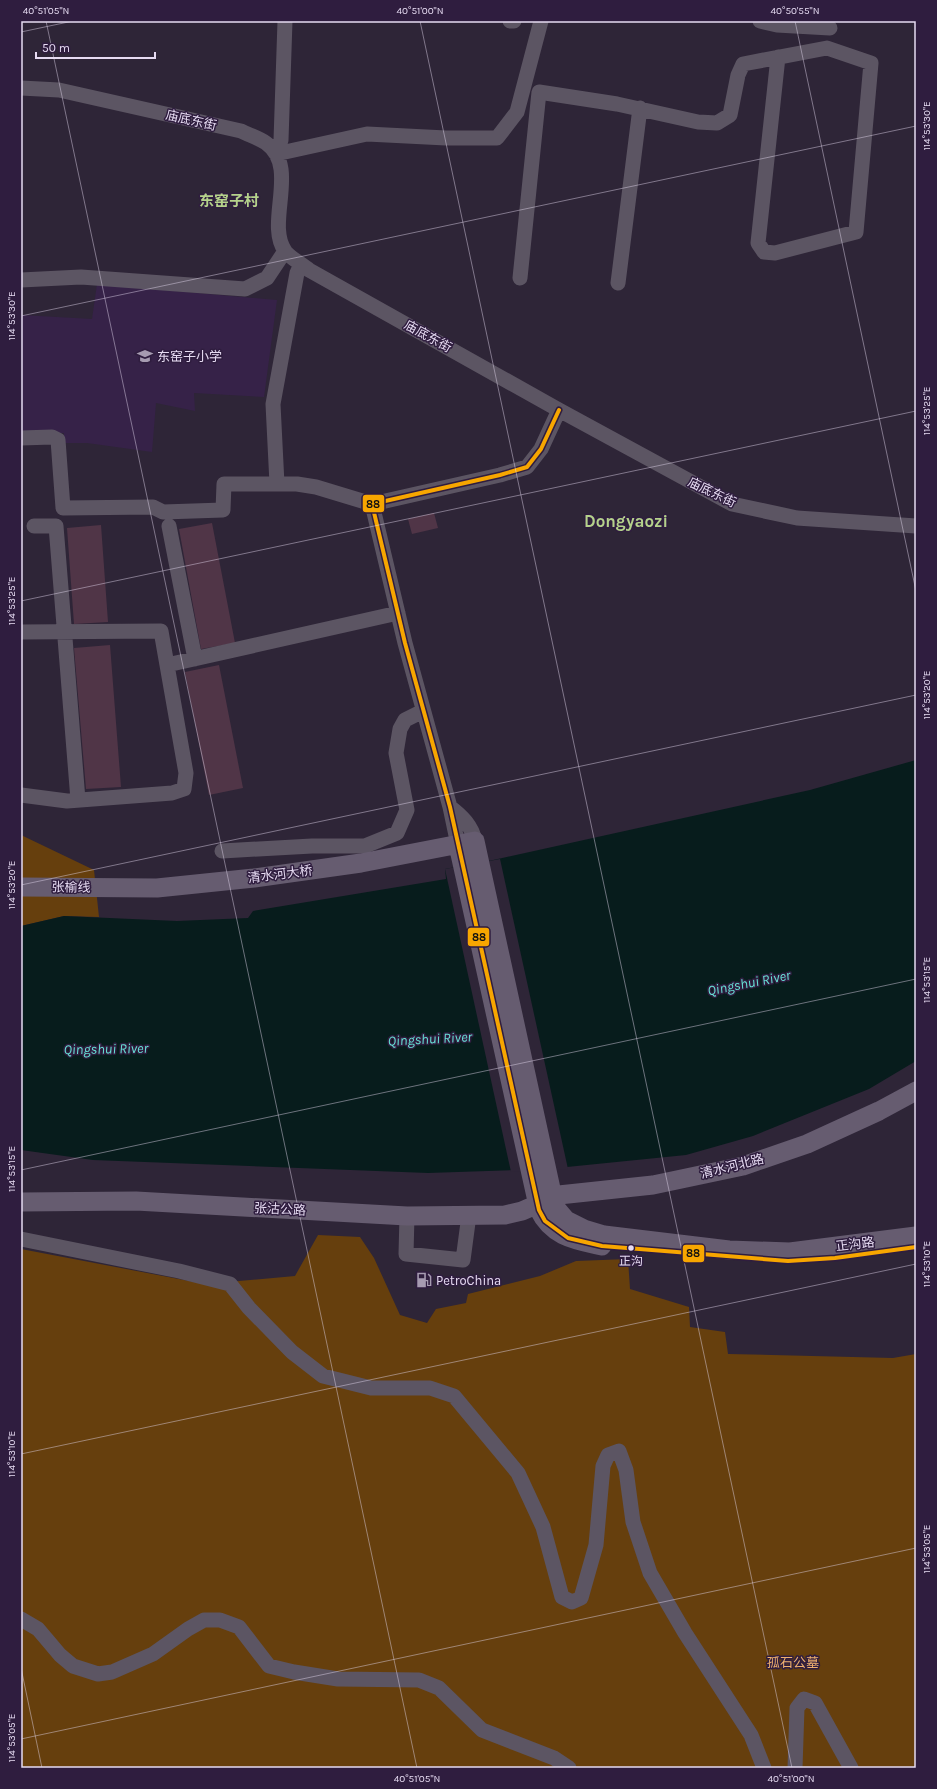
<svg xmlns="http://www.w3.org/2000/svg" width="937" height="1789" font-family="Karla,'Noto Sans SC',sans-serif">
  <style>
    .built { fill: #362248 }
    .green { fill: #663f0d }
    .water { fill: #071c1c }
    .pier { fill: #2e2537 }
    .building { fill: #503547 }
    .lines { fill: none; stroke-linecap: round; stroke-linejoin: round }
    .minor { stroke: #5c5563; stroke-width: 15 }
    .major { stroke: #665c70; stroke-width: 19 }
    .bus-1-casing { stroke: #2f1d3f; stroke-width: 7 }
    .bus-1 { stroke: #f7a600; stroke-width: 4 }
    .ticks { fill: none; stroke: #e6dbf2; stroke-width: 1; stroke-opacity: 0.45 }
    .bus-dot { fill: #e6dbf2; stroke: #2f1d3f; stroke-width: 1.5 }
    .labels { text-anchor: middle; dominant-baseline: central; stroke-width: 3; stroke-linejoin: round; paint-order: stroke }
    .bus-label { font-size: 12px; fill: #e6dbf2; stroke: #2f1d3f }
    .street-label { font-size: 13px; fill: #e6dbf2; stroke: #2f1d3f }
    .poi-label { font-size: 13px; fill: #e6dbf2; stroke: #2f1d3f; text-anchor: start }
    .park-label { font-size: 13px; fill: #f0b16e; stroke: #2f1d3f }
    .water-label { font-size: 14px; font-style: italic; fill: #67e3d7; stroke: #2f1d3f }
    .quarter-label { font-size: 15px; font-weight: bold; fill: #b5d28b; stroke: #2f1d3f }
    .district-label { font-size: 17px; font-weight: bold; fill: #b5d28b; stroke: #2f1d3f }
    .line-badge { stroke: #2f1d3f; stroke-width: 1.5 }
    .pale-badge-label { font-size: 11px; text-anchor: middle; font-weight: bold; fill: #111 }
    .neatline { fill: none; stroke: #e6dbf2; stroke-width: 1.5 }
    .ticks-label { font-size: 10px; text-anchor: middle; fill: #e6dbf2 }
  </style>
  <rect width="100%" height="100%" fill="#2e2537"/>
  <path class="built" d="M97 284 277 300 264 397 194 393 195 411 156 403 152 452 87 443H64V433H21V315L92 319Z"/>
  <path class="green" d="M21 835 94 870 99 917 64 916 21 926Z
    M318 1235 360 1237 374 1258 400 1315 427 1323 436 1309 466 1303 468 1294 540 1276 576 1261 628 1259 630 1289 689 1307 690 1327 725 1332 728 1354 893 1358 916 1354V1768H21V1249L205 1284 295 1276Z"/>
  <path class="water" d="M916 760V1061L869 1089 753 1136 686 1155 547 1169 428 1173 93 1160 21 1150V926L64 916 177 921 248 918 253 911 446 879 445 869 480 863 810 790Z"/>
  <path class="pier" d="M500 859 568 1169 511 1172 445 869Z"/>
  <path class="building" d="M434 513 438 528 412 534 408 519Z
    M212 523 235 643 201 649 179 529Z
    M101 525 108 622 74 624 67 528Z
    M110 645 121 787 86 789 74 648Z
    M219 665 243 788 209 795 185 672Z"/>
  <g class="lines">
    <path class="minor" d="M510 21H514
      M760 21 777 25 830 28
      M21 88 59 90 241 131C249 135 259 138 266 143 300 167 265 223 285 251 290 258 302 264 309 270L559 410 732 504 797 518 916 526
      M276 154 367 134 446 138H497L517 112 541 21
      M276 154 281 140 285 21
      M520 278 539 92 617 104 698 122 717 123 730 115 738 75 743 64 827 48 871 63 856 232 775 253 764 252 758 243 778 57
      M21 280 81 277 245 289 267 278 285 251
      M618 283 640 108
      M21 438 52 437 58 440 63 508 153 507 163 512 223 510 224 484H297L316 487 372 504
      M277 484 273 404 297 273 301 264
      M34 526H56L78 800
      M169 526 195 659
      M21 632 161 631 186 773 184 789 172 793 67 801 21 795
      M167 665 398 613
      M450 807C462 816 472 826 475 841
      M458 845 450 807 405 643 372 504 500 475 527 467 541 449 559 410
      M222 851 312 846H365L397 833 407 810 396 753 400 729 405 720 423 711
      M407 1216 406 1254 463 1260 469 1215
      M21 1239 179 1271 230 1284 249 1308 292 1352 323 1376 371 1388H430L454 1396 518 1473 543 1527 562 1597 572 1602 581 1598 596 1545 603 1466 608 1455 619 1451 626 1470 633 1522 650 1573 685 1633 751 1735 764 1768
      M21 1619 38 1629 60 1655 73 1666 98 1674 112 1672 153 1654 188 1629 204 1620H220L239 1627 269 1666 294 1672 338 1679 419 1680 439 1688 482 1730 554 1758 569 1768
      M795 1768 797 1708 804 1699 815 1703 851 1768"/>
    <path class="major" d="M458 845 539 1210C552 1237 575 1240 602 1246
      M21 887 157 888 254 878 361 863 475 841 555 1207 566 1220 584 1229 604 1235 729 1250 790 1252 916 1236
      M540 1197 653 1185 743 1166 807 1144 879 1111 916 1091
      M21 1202 136 1201 407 1216 505 1215 522 1211 538 1204"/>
    <defs>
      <path id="bus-1" d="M559 410 541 449 527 467 500 475 372 504 405 643 450 807 539 1210 545 1221 568 1238 602 1246 788 1261 835 1258 916 1247"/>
    </defs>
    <use href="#bus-1" class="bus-1-casing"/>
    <use href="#bus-1" class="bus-1"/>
  </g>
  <path class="ticks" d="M46 21 417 1768M420 21 792 1768M795 21 916 591M21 32 73 21M21 316 916 126M21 601 916 411M21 885 916 695M21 1170 916 979M21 1454 916 1264M21 1668 42 1768M21 1739 916 1548"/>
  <defs>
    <symbol id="school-bare" viewBox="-9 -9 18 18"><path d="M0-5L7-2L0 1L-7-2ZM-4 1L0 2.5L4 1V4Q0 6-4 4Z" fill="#a69bb1" stroke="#2f1d3f" stroke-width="2.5" paint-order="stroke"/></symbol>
    <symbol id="fuel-bare" viewBox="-9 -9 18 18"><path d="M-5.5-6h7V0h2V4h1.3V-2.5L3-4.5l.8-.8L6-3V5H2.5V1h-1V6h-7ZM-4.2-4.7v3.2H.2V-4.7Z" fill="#a69bb1" stroke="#2f1d3f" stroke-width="2.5" paint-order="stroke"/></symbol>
  </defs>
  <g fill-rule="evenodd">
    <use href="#school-bare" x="134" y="345" width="22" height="22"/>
    <use href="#fuel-bare" x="413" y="1269" width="22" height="22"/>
  </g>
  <circle class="bus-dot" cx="631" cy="1248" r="3.5"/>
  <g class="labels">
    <g class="bus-label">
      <text x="631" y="1261">正沟</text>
    </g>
    <g class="street-label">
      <text transform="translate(191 120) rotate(13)">庙底东街</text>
      <text transform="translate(428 336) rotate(29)">庙底东街</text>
      <text transform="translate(712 492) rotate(26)">庙底东街</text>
      <text transform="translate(280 874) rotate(-7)">清水河大桥</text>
      <text transform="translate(71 887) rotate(1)">张榆线</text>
      <text transform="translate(732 1166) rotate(-14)">清水河北路</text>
      <text transform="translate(280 1209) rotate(3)">张沽公路</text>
      <text transform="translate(855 1244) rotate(-7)">正沟路</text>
    </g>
    <g class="poi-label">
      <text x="157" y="356">东窑子小学</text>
      <text x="436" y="1280">PetroChina</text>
    </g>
    <g class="park-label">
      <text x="793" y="1662">孤石公墓</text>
    </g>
    <g class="water-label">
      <text transform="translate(749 983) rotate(-11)">Qingshui River</text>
      <text transform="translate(430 1039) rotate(-3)">Qingshui River</text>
      <text transform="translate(106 1049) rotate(-1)">Qingshui River</text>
    </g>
    <g class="quarter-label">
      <text x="229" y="201">东窑子村</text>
    </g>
    <g class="district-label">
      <text x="626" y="521">Dongyaozi</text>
    </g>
  </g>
  <g class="line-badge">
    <rect x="362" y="494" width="23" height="19" rx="4" fill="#f7a600"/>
    <rect x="467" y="927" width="23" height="20" rx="4" fill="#f7a600"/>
    <rect x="682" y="1244" width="23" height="19" rx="4" fill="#f7a600"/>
  </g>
  <g class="pale-badge-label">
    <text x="373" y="508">88</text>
    <text x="479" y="941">88</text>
    <text x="693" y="1257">88</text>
  </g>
  <rect width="937" height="1789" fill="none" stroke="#2f1d3f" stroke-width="44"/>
  <path d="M36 52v6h119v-6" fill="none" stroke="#e6dbf2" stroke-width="2"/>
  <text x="42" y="52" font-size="12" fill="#e6dbf2" stroke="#2f1d3f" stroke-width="3" paint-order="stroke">50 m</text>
  <rect x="22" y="22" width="893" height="1745" class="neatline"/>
  <g class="ticks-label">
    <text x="46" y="14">40°51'05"N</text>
    <text x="420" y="14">40°51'00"N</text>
    <text x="795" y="14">40°50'55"N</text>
    <text transform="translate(926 126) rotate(-90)" y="4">114°53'30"E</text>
    <text transform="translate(11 316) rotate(-90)" y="4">114°53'30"E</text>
    <text transform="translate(926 411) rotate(-90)" y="4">114°53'25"E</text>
    <text transform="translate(11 601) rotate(-90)" y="4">114°53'25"E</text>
    <text transform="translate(926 695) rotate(-90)" y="4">114°53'20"E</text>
    <text transform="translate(11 885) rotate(-90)" y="4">114°53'20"E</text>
    <text transform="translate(926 980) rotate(-90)" y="4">114°53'15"E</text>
    <text transform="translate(11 1169) rotate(-90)" y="4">114°53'15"E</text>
    <text transform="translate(926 1264) rotate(-90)" y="4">114°53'10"E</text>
    <text transform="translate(11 1454) rotate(-90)" y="4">114°53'10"E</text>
    <text transform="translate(926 1549) rotate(-90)" y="4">114°53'05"E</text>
    <text transform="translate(11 1738) rotate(-90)" y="4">114°53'05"E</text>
    <text x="417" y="1782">40°51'05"N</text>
    <text x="791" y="1782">40°51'00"N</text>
  </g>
</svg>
